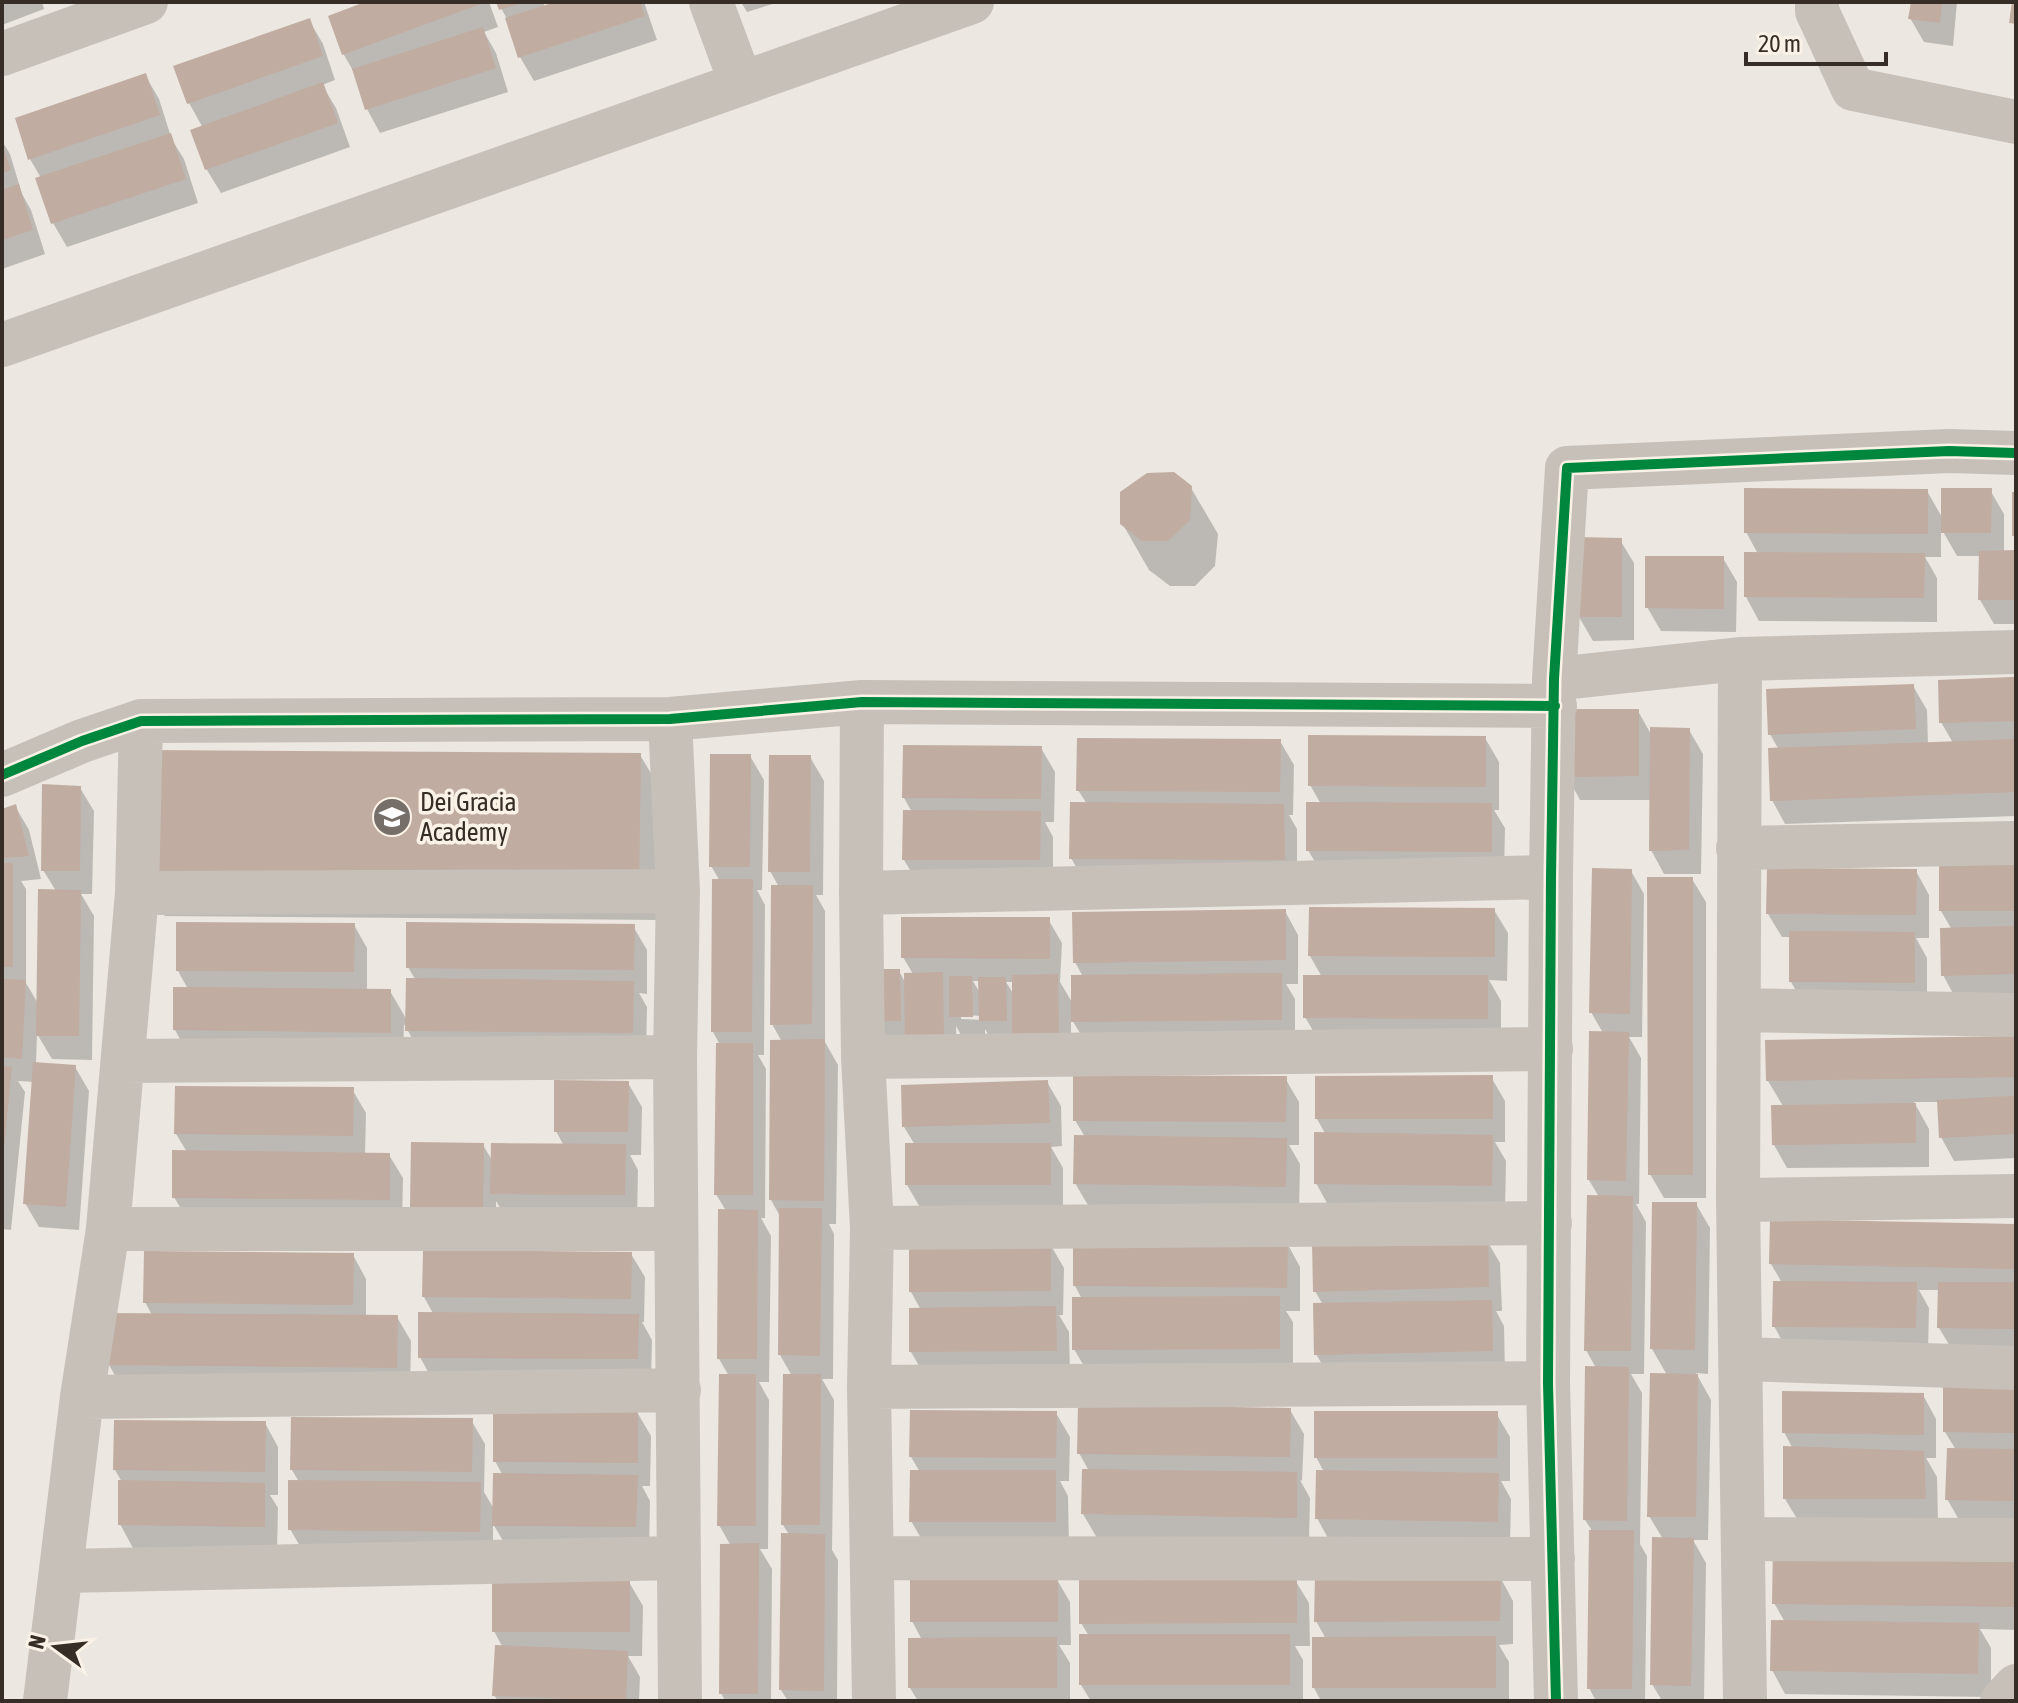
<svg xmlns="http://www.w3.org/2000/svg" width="2018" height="1703" font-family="'Asap Condensed',sans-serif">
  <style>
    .shadow { fill: #0003; fill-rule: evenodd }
    .building { fill: #c1aca1 }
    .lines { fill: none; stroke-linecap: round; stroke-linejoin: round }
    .minor { stroke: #c6c0b9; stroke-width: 44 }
    .cycleway-casing { stroke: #faf2e7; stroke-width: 15 }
    .cycleway { stroke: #00873e; stroke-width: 10 }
    .labels { text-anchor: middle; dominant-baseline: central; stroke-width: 7; stroke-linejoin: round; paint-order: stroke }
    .poi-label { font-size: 26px; fill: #372d27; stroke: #faf2e7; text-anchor: start }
  </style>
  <rect width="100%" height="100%" fill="#ece7e0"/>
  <path class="shadow" d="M2 2H42L44 9 2 25Z
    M371 2H489L498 27 484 32 496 53 508 92 380 133 367 109 356 76 344 55 330 17Z
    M498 2H543L545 7 553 5 552 2H644L657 40 534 81 520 57 510 25Z
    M741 2H779L747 12Z
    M1913 2H1957L1953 46 1924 42 1910 18Z
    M309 20 323 44 335 80 322 85 336 108 350 147 221 193 207 170 193 131 203 128 189 103Z
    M145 75 159 99 172 140 184 159 198 203 67 247 53 223 41 178 30 159Z
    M2 141 10 154 22 194 31 210 45 254 2 269Z
    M1191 488 1218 534 1215 566 1195 586H1170L1149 570 1122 523Z
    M1990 490 2004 514V553H2016V624H1994L1980 600 1981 556H1957L1941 528V557H1925L1937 578V622L1759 621 1746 597 1758 554 1746 532 1927 491 1943 519Z
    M1620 540 1634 563V640L1593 641 1579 617Z
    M1723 558 1737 582 1736 632 1661 631 1647 607Z
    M2016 679V816L1785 824 1772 800 1779 750 1770 734 1913 686 1927 710 1928 744 1953 743 1941 722Z
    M1638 711 1652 736 1689 730 1703 754 1701 874H1664L1651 850V800H1580L1567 776Z
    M1485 738 1499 762V810H1494L1505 828 1504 875 1322 874 1308 850 1321 804 1310 785Z
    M1280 741 1294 765 1293 815H1289L1297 829V883L1085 882 1071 858 1087 804 1078 790Z
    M1041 748 1055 772 1054 822H1045L1053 837V884L918 883 904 860 912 812 904 798Z
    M640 755 661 790 659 920 165 916 145 881Z
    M750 756 764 780 762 890H757L765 905 764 1055H758L766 1069 765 1218H761L771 1236 769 1382H759L769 1400 768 1549H760L772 1569 771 1701H725L721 1693 731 1546 719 1525 729 1376 719 1359 726 1211 716 1194 720 1045 713 1032 720 881 711 866Z
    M810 757 824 781 823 895H816L825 911V1042L838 1065 836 1224H829L834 1234 833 1379H822L834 1400 832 1550 838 1560 837 1701H788L781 1690 790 1536 783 1525 792 1376 780 1355 781 1218 771 1200 782 1042 772 1024 779 887 770 871Z
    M80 788 94 811 92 894H81L94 916 92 1060 52 1059 37 1034 36 1064 75 1067 89 1091 79 1230 39 1227 25 1203 34 1082 18 1081 25 1092 11 1230 2 1229V811L15 806 29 830 41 879 21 881 26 889V983L39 1005 56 891 43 870Z
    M2016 867V998L1956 999 1943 975 1952 930 1941 911Z
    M1631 871 1644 894 1642 1037H1629L1641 1058 1639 1204H1636L1646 1222 1644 1374H1631L1642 1393 1640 1544 1647 1556 1645 1701H1596L1589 1688 1591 1529 1585 1520 1596 1368 1586 1350 1599 1197 1589 1180 1603 1033 1591 1012Z
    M1916 871 1929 895V938H1916L1927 958V1006H1805L1791 982V937H1782L1768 914Z
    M1692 879 1706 902V1198H1664L1650 1174Z
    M1494 910 1508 933 1507 981 1489 980 1501 1001V1043L1319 1041 1305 1017 1322 977 1310 956Z
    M1285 911 1298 935V984H1286L1295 999V1044L1087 1045 1071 1018V1065L994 1045 985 1029V1041L964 1040 956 1026 957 1066 889 1044 875 1021 899 971 906 984 913 974 903 957 1048 919 1062 943 1060 982 1073 1004 1083 977 1075 962ZM973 981H980V993ZM1006 982H1014V995ZM961 1015 983 1016V1020L961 1019Z
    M354 925 367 948V991H390L408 1022 416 981 408 967 633 926 647 950V994L639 993 647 1007 646 1056 421 1054 404 1024 403 1056 188 1054 175 1030 188 989 178 971Z
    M2016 1038V1158L1954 1161 1941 1137 1939 1102H1914L1929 1129V1167L1787 1168 1774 1145 1783 1106 1768 1081Z
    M1491 1077 1505 1101V1142H1495L1506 1161 1505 1210 1329 1207 1316 1183 1326 1135 1317 1119Z
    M1285 1078 1299 1102V1145H1289L1300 1164 1299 1210 1089 1207 1075 1183 1085 1137 1075 1120Z
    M1047 1082 1061 1106 1062 1146 1051 1147 1063 1168V1208L921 1209 907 1185 915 1145 904 1127Z
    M628 1083 642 1107 641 1155H630L638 1170 637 1218 506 1217 496 1201V1231L426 1230 483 1145 493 1162 564 1146 556 1131Z
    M352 1089 366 1113 365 1154 389 1155 403 1178 402 1223 188 1221 174 1197 187 1152 176 1134Z
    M1696 1204 1710 1228 1708 1374 1696 1373 1711 1400 1708 1540H1693L1706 1563 1704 1701H1662L1652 1684 1663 1539 1649 1516 1667 1375 1652 1349Z
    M2016 1226V1352L1953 1351 1939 1328 1940 1290H1919L1929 1308 1928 1352 1787 1350 1774 1326 1782 1283 1771 1264Z
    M1486 1239 1500 1263 1502 1311H1496L1504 1326 1505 1375 1330 1378 1316 1354 1323 1305 1315 1291Z
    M1287 1243 1300 1267V1311H1286L1293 1322V1372L1088 1373 1074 1349 1082 1299 1075 1286Z
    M1050 1244 1064 1268 1063 1315H1059L1069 1332 1070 1374 925 1376 911 1352 921 1310 911 1292Z
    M631 1254 645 1277 644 1322H642L652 1340 651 1382 433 1381 420 1357 434 1315 424 1297Z
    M353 1255 366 1279V1317H397L411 1341 410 1391 123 1389 109 1365 152 1315 145 1302Z
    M2016 1386V1524L1961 1523 1947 1499 1956 1450 1945 1432Z
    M1923 1395 1936 1419V1458H1926L1937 1477 1938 1522H1799L1785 1499 1793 1449 1784 1432Z
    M1290 1410 1304 1434 1302 1481 1300 1480 1310 1498 1309 1541 1097 1538 1083 1514 1089 1471 1079 1453Z
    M637 1412 651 1436 650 1486H642L650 1501 649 1551 508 1549 493 1524V1555L304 1553 290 1529 299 1482 292 1470 471 1420 485 1444 484 1492 494 1509 503 1476 495 1461Z
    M1056 1413 1070 1437 1069 1481H1060L1068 1496 1069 1546 925 1545 911 1521 920 1472 911 1457Z
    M1496 1413 1510 1437V1481H1501L1511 1499 1510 1545 1330 1542 1317 1518 1324 1472 1316 1457Z
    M265 1423 278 1447V1495H270L278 1508 277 1550 133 1548 120 1524 122 1482 115 1470Z
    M2016 1550V1630L1980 1629 1991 1648V1697L1785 1694 1772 1670 1785 1622 1774 1603Z
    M1500 1577 1513 1601V1644L1499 1645 1509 1662V1701H1321L1314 1688 1326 1639 1316 1621Z
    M1056 1578 1070 1602 1071 1645H1059L1070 1663V1701H918L910 1688 922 1640 912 1621Z
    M1295 1580 1309 1603 1310 1646H1295L1303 1660V1701H1091L1081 1685 1089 1636 1081 1623Z
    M629 1582 643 1606 642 1656H628L640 1677 639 1701H498L494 1695 503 1648 494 1631Z"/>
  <path class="building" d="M365 2H486L342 55 328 16Z
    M496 2H521V3L499 10Z
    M555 2H640L645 16 518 58 505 18Z
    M1911 2H1942L1940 23 1908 19Z
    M2012 2H2016V24L2009 23Z
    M310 18 323 56 187 104 173 66Z
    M483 27 496 68 365 110 352 69Z
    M146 73 160 115 28 160 15 118Z
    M323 82 338 123 205 170 190 130Z
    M171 133 186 179 51 224 35 178Z
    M2 145 11 170 2 173Z
    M19 184 33 230 2 240V190Z
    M1174 472 1192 486 1190 520 1168 541H1142L1120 524V492L1147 473Z
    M1744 488 1928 489V534L1744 533Z
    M1941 488H1992L1991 533H1941Z
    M2012 492H2016V536H2012Z
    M1577 537 1622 538V617H1577Z
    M2016 550V600H1978L1979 551Z
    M1744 552 1925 553 1924 598 1744 597Z
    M1645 556H1724V609L1645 608Z
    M2011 677H2016V721L1939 723 1938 680Z
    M1914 684 1916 729 1768 735 1766 689Z
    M1564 709H1639V776L1565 777Z
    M1650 727 1690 728 1689 850 1649 851Z
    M1308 735 1486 736V787L1308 786Z
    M1077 738 1281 739 1280 792 1076 791Z
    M2016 739V792L1770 801 1768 748Z
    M903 745 1042 746 1041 799 902 798Z
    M144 750 641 753 639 885 143 882Z
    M710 754H751L750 867H709Z
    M769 755H811L810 872H768Z
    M42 784 81 786 80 871H41Z
    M1070 802 1284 804 1285 860 1069 859Z
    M1306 802 1492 803V852L1306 851Z
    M16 804 29 856 2 858V809Z
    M903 810 1041 811 1040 860H902Z
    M2 863H13V967H2Z
    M1939 865H2016V911H1939Z
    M1592 868 1632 869 1630 1014 1589 1013Z
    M1767 868 1917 869 1916 915 1766 914Z
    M1647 877H1693V1175H1648Z
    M712 879H753L752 1032H711Z
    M771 885H813L812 1024 770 1025Z
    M38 889 81 890 79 1036H36Z
    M1309 907 1495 908V957L1308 956Z
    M1286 909V960L1073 963 1072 912Z
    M901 917H1050V959L901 958Z
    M176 922 355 923 354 972 176 971Z
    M406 922 635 924 634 970 406 968Z
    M2009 926H2016V974L1941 976 1940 928Z
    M1789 931 1915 932V983L1789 982Z
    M873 969H900L901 1021H873Z
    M943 972 944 1043H905L904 973Z
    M1282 973V1020L1071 1022V975Z
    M1058 974 1059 1041H1012V975Z
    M1303 975H1488V1019L1303 1018Z
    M949 976H972L973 1017H949Z
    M978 977H1006L1007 1021H979Z
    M406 978 634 981 633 1033 405 1031Z
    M2 979 26 980 22 1059 2 1057Z
    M173 987 391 989V1033L173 1030Z
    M1589 1031 1629 1032 1626 1181 1587 1180Z
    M2016 1036V1077L1766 1081 1765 1040Z
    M825 1039 824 1201 769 1200 770 1040Z
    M716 1043H753V1195H714Z
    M33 1062 76 1065 66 1207 23 1204Z
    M2 1066 12 1067 4 1148 2 1147Z
    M1073 1075 1287 1076 1286 1122 1073 1121Z
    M1493 1075V1119H1315V1076Z
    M554 1080 629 1081 628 1132H554Z
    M1048 1080 1050 1123 902 1127 901 1085Z
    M175 1086 354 1087 353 1136 174 1134Z
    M2010 1096H2016V1134L1939 1138 1937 1100Z
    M1916 1103V1143L1772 1145 1771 1105Z
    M1314 1132 1493 1135 1492 1186 1314 1184Z
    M1074 1135 1287 1138 1286 1187 1073 1184Z
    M411 1142 484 1143 483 1208 410 1207Z
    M491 1143 626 1144 625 1195 490 1194Z
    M905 1143H1051V1185H905Z
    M172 1150 390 1153V1200L172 1198Z
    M1587 1195 1633 1196 1631 1351H1584Z
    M1652 1202H1697L1695 1350 1650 1349Z
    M779 1208H822L820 1356 778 1355Z
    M718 1209 758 1210 757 1359H717Z
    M1770 1219 2016 1224V1269L1769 1264Z
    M1488 1237 1489 1287 1313 1292 1312 1242Z
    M1073 1240 1288 1241 1287 1288 1073 1286Z
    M909 1242H1051V1291L909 1292Z
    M423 1250 632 1252 631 1299 422 1297Z
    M144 1251 354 1253 353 1305 143 1303Z
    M1773 1281 1917 1282 1916 1328 1772 1327Z
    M1938 1282H2016V1329L1937 1328Z
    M1280 1296V1349L1072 1350V1297Z
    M1492 1300 1493 1351 1314 1355 1313 1303Z
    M1056 1306 1057 1351 909 1352V1308Z
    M418 1312 639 1314 638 1359 418 1358Z
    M107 1313 398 1315 397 1368 107 1365Z
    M1585 1366 1629 1367 1627 1521 1583 1520Z
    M1650 1373 1698 1374 1696 1517H1647Z
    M719 1374H756V1526H717Z
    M783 1374H821L820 1525H781Z
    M1943 1383 2016 1384V1433L1943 1432Z
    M1782 1391 1924 1393V1435L1782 1433Z
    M1078 1404 1291 1408 1290 1457 1077 1454Z
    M493 1409 638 1410V1463L493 1462Z
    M910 1410 1057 1411 1056 1458 909 1457Z
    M1314 1411H1498L1497 1458H1314Z
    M291 1417 473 1418 472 1472 290 1470Z
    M114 1420 266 1421 265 1472 113 1470Z
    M1783 1446 1924 1451 1926 1499H1783Z
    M1947 1448 2014 1449 2013 1501 1945 1500Z
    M1082 1469 1297 1472V1518L1081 1514Z
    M910 1470H1056V1522H909Z
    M1316 1470 1499 1473 1498 1522 1315 1519Z
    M493 1473 638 1475 636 1527 492 1526Z
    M118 1480 265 1483V1527L118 1525Z
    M288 1480 481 1482 480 1532 288 1530Z
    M1589 1530H1634L1632 1689H1587Z
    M781 1533 825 1534 824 1691 779 1690Z
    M1652 1537 1694 1538 1691 1686 1650 1685Z
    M759 1543 758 1694H719L720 1544Z
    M1773 1545 2016 1548V1607L1772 1604Z
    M1501 1575 1500 1621 1314 1622 1315 1576Z
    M1058 1576V1622H910V1577Z
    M1297 1577V1623L1079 1624V1578Z
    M492 1579 630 1580V1632H492Z
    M1771 1620 1979 1623 1978 1674 1770 1671Z
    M1079 1634H1290V1685H1079Z
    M1496 1636V1688H1312V1637Z
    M1020 1637H1057V1688H908V1638Z
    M495 1645 628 1651 626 1701 492 1696Z"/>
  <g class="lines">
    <path class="minor" d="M711 2 741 83
      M1817 2V11L1853 89 2016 122
      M2 54 146 2
      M2 345 972 2
      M1740 659 1738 1200 1745 1701
      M1554 679 1740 659 2016 652
      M862 702 861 893 863 1057 872 1228 869 1387 874 1701
      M670 719 678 891 675 1057 680 1701
      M2 775 82 741 141 721 670 719 862 702 1555 706
      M1738 848 2016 843
      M137 893 678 891
      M861 893 1551 877
      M1739 1010 2016 1015
      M863 1057 1551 1049
      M123 1061 675 1057
      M1738 1200 2016 1196
      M872 1228 1550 1223
      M108 1229H676
      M1742 1359 2016 1368
      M869 1387 1548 1383
      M82 1397 679 1390
      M1743 1539 2016 1540
      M872 1558 1553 1559
      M63 1571 678 1558
      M45 1701 82 1397 108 1229 137 893 141 721
      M1556 1701 1548 1383 1551 877 1554 679 1567 468 1949 451 2016 453
      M2002 1701 2016 1686"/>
    <defs>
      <path id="cycleway" d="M2 775 82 741 141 721 670 719 862 702 1555 706
        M1556 1701 1548 1383 1551 877 1554 679 1567 468 1949 451 2016 453"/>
    </defs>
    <use href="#cycleway" class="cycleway-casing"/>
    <use href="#cycleway" class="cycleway"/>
  </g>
  <defs>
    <symbol id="school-disc" viewBox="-11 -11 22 22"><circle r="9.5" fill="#766e68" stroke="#faf2e7"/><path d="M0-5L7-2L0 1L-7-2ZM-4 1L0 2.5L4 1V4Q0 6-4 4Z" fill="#fff"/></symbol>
  </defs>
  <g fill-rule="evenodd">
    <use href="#school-disc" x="370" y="795" width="44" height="44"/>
  </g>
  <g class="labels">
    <g class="poi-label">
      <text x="420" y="802">Dei Gracia<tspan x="420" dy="30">Academy</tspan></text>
    </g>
  </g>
  <rect width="2018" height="1703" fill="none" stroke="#372d27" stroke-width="8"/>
  <g transform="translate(56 1647) rotate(285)" stroke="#faf2e7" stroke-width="6" paint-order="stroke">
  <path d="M0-6L14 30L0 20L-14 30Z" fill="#372d27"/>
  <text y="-12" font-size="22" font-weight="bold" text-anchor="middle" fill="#372d27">N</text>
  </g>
  <path d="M1746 52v12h140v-12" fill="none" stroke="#372d27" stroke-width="4"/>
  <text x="1758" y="52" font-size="24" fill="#372d27" stroke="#faf2e7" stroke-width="6" paint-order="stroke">20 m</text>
</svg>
